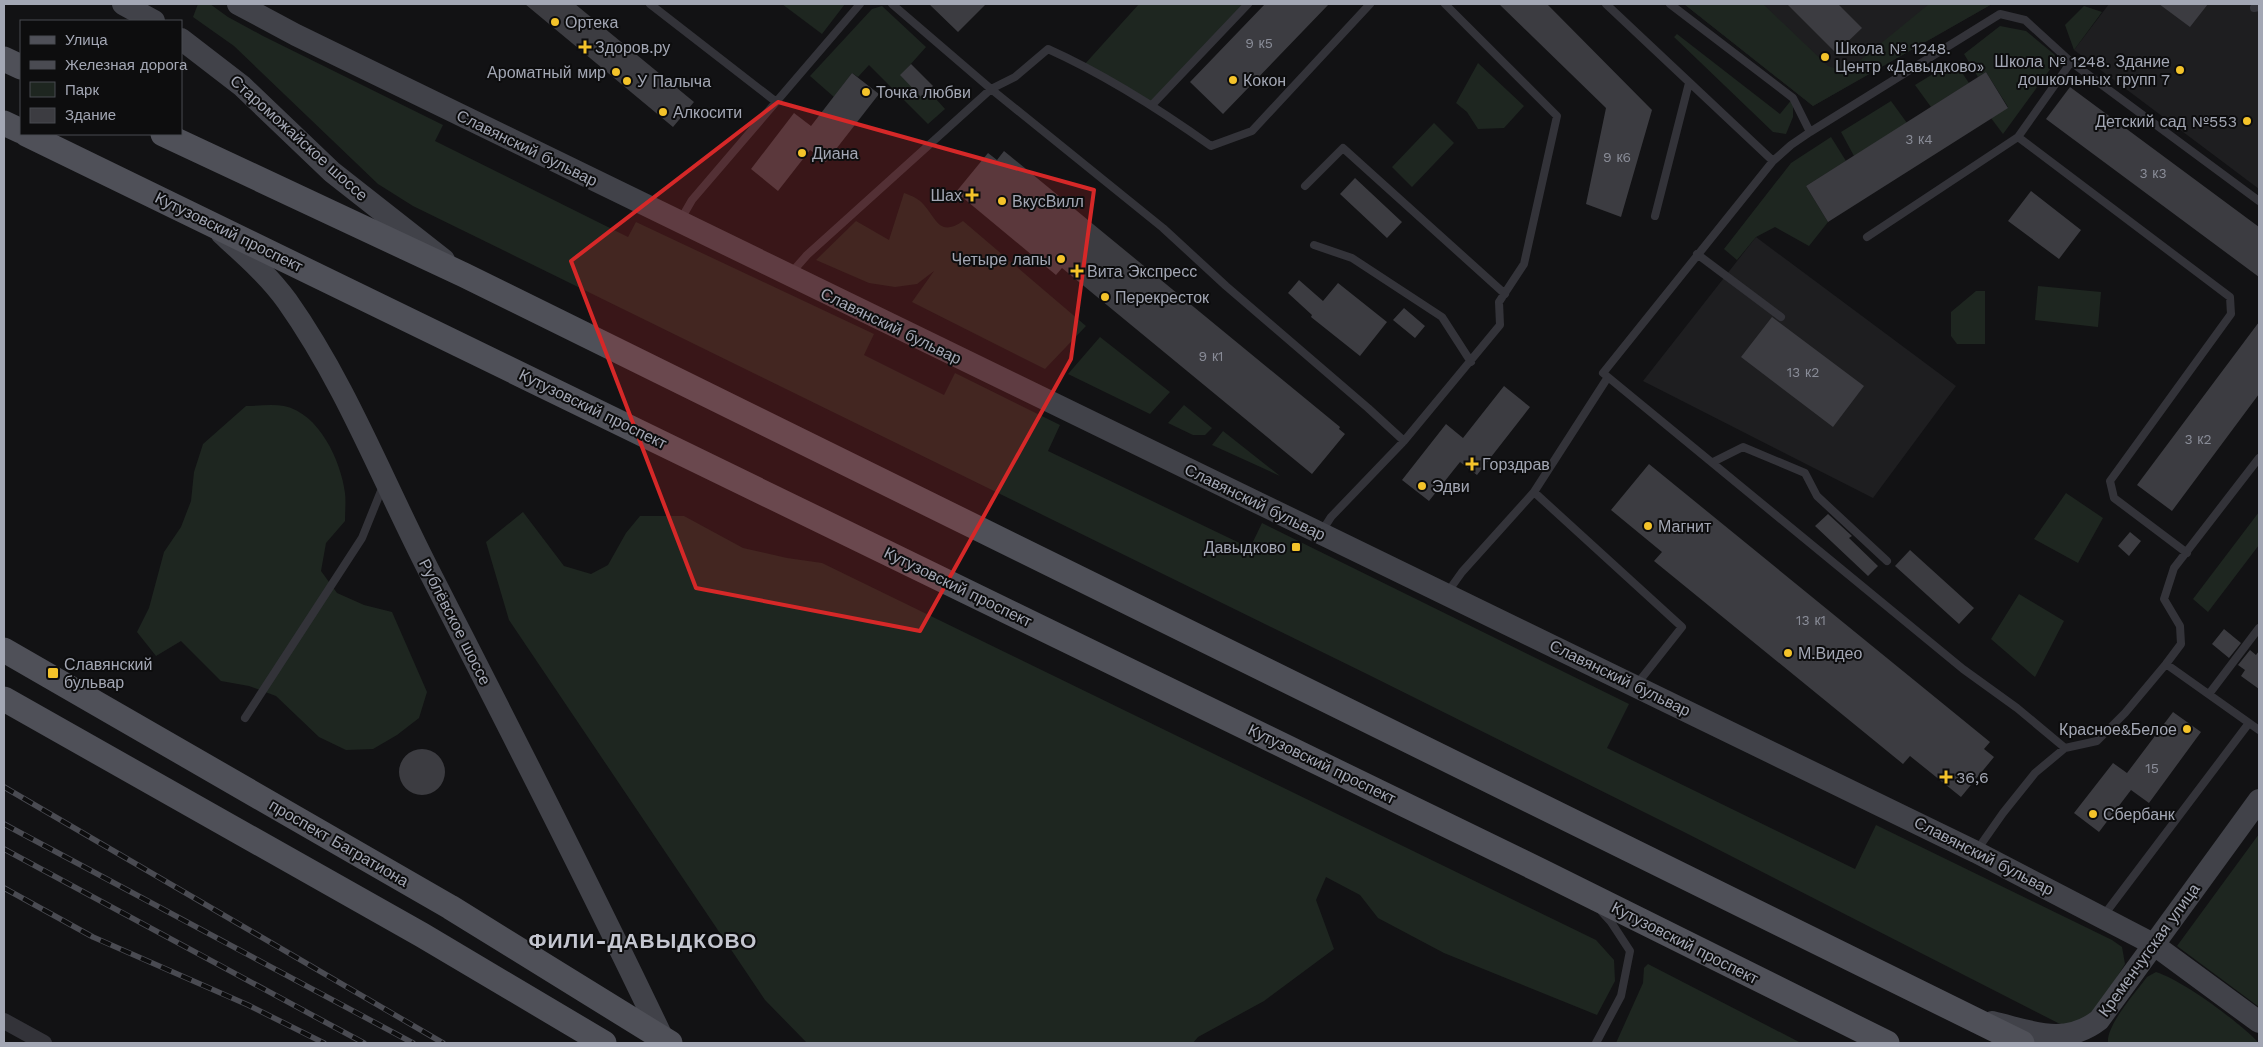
<svg xmlns="http://www.w3.org/2000/svg" width="2263" height="1047" font-family="'Work Sans',sans-serif">
  <style>
    .built { fill: #1e1e20 }
    .green { fill: #1e2620 }
    .building { fill: #3c3c41 }
    .lines { fill: none; stroke-linecap: round; stroke-linejoin: round }
    .lane { stroke: #333339; stroke-width: 8 }
    .street { stroke: #333339; stroke-width: 16 }
    .secondary { stroke: #414249; stroke-width: 22 }
    .primary { stroke: #4f5058; stroke-width: 25 }
    .rail-casing { stroke: #4a4b52; stroke-width: 5.5 }
    .rail { stroke: #0d0d0e; stroke-width: 4; stroke-dasharray: 11; stroke-linecap: butt }
    .marked { fill: #d62828; fill-opacity: 0.2; stroke: #d62828; stroke-width: 4; stroke-linejoin: round }
    .poi-dot { fill: #f4c32a; stroke: #0d0d0e; stroke-width: 2 }
    .labels { text-anchor: middle; dominant-baseline: central; stroke-width: 4; stroke-linejoin: round; paint-order: stroke }
    .number-label { font-size: 14px; fill: #898c97 }
    .poi-label { font-size: 16px; fill: #a3a7b4; stroke: #0d0d0e; text-anchor: start }
    .street-label { font-size: 16px; fill: #a3a7b4; stroke: #0d0d0e }
    .district-label { font-size: 21px; font-weight: bold; letter-spacing: 1px; fill: #c4c6d0; stroke: #0d0d0e }
  </style>
  <rect width="100%" height="100%" fill="#121214"/>
  <path class="built" d="M1684 4H1992L1813 106Z
    M2109 4H2259V189L2074 50Z
    M1756 237 1956 386 1873 498 1643 381Z"/>
  <path class="green" d="M198 4H210L228 17 263 36 443 125 435 141 628 237 636 222 874 334 864 355 944 395 955 373 1060 425 1048 451 1250 548 1262 523 1629 704 1607 748 1855 869 1876 825 2112 940 2122 947 2125 964 2090 1020 2068 1026 2058 1023 1686 833 1369 675 413 206 378 184 234 46 193 17Z
    M782 4H845L822 34Z
    M1139 4H1248L1152 105 1084 65Z
    M1684 4H1763L1828 66 1846 72 1929 4H1992L1813 106Z
    M882 6 926 47 901 75 921 96 928 90 945 109 928 124 869 65 858 77 852 73 834 97 810 76 872 9Z
    M2084 6 2102 12 2074 50 2065 25Z
    M2000 26 2026 31 2055 55 2051 68 2003 134 1991 118 2008 107 1986 72 1978 77 1964 54Z
    M1677 34 1780 114 1793 98V117L1786 134 1773 132 1674 37Z
    M1954 61 1969 83 1931 107 1915 85Z
    M1478 63 1524 106 1504 128 1478 129 1467 112 1456 103Z
    M1891 101 1907 123 1854 156 1841 132Z
    M1434 123 1454 143 1412 187 1392 167Z
    M1831 137 1846 161 1806 186 1828 222 1809 246 1775 227 1756 237 1737 260 1724 249 1791 163Z
    M904 193C912 196 918 198 924 205 937 220 940 237 963 221L1086 326 1045 369 912 302 934 271 917 284 895 287 869 283 816 260 856 221 889 240Z
    M2038 286 2101 292 2098 327 2035 320Z
    M1976 291H1985V344H1957L1951 336V312Z
    M1100 337 1170 392 1150 414 1068 374Z
    M1184 405 1212 428 1205 435H1193L1168 423Z
    M246 406C258 406 272 404 284 406 319 413 341 461 345 493 346 502 345 512 345 521L326 543 321 571 337 593 364 605 392 612 427 692 419 718 397 735 373 749 346 750 319 737 276 696 249 686 221 681 181 641 156 656 137 632 149 608 164 552 181 527 191 501 194 472 203 444Z
    M1223 431 1280 476 1212 445Z
    M2066 493 2103 518 2078 563 2034 539Z
    M523 512 564 566 591 574 608 565 626 533 640 516H684L743 548 787 558 822 563 1596 940 1614 960 1615 981 1597 1015 1444 953 1378 918 1360 895 1326 877 1316 900 1334 949 1264 1001 1198 1037 1193 1043H807L765 1000 509 620 486 542Z
    M2259 512V545L2208 612 2193 599Z
    M2019 594 2064 621 2035 677 1991 639Z
    M2259 834V1007L2177 946Z
    M1648 964 1801 1043H1616L1643 983 1644 968Z
    M2156 972C2184 981 2239 1022 2259 1043H2108C2106 1025 2136 992 2147 977Z"/>
  <path class="building" d="M525 4H575L694 102 673 127Z
    M929 4H986L958 32Z
    M1265 4H1329L1223 114 1190 82Z
    M1499 4H1547L1652 110 1621 217 1586 204 1606 108Z
    M1787 4H1838L1862 28 1836 53Z
    M2159 4H2208L2190 27Z
    M911 64 933 86 921 97 900 75Z
    M1986 72 2008 108 1828 222 1806 186Z
    M852 73 879 94 826 162 810 150 778 191 751 169 794 113 811 126Z
    M2070 87 2259 227V277L2046 119Z
    M1004 151 1340 427 1339 429 1345 434 1312 474 1062 268 1056 275 956 192 988 153 997 160Z
    M1355 178 1402 222 1387 238 1340 194Z
    M2031 191 2081 230 2059 259 2008 221Z
    M1299 280 1323 301 1338 283 1387 322 1360 356 1311 317 1312 315 1288 293Z
    M1404 308 1425 326 1415 338 1393 320Z
    M1772 317 1864 386 1833 427 1741 357Z
    M2259 322V394L2172 511 2137 485Z
    M1504 386 1530 407 1477 475 1460 462 1429 501 1402 480 1446 424 1463 438Z
    M1649 464 1990 742 1984 749 1994 757 1961 797 1910 756 1903 764 1654 561 1662 552 1611 510Z
    M1828 514 1852 536 1849 538 1878 566 1868 576 1815 526Z
    M2130 532 2141 541 2129 556 2118 546Z
    M1910 550 1974 608 1959 624 1895 566Z
    M2224 629 2241 643 2229 658 2212 644Z
    M2250 650 2256 655 2259 651V689L2241 676 2245 670 2238 665Z
    M2173 712 2201 732 2149 803 2131 790 2099 832 2074 813 2113 763 2127 773Z
    M399 772a23 23 0 1 1 46 0a23 23 0 1 1-46 0Z"/>
  <g class="lines">
    <path class="lane" d="M650 4 775 101
      M892 4 991 89 1015 77 1048 49C1106 75 1159 109 1211 146L1252 131 1370 4
      M1606 4 1773 161
      M1670 4 1793 98 1810 132
      M2254 8 2259 7
      M1152 105 1248 4
      M1305 186 1343 148 1505 294
      M1655 216 1689 83
      M681 219 692 200 860 4
      M1867 237 2018 137
      M1314 245 1352 258 1442 317 1471 362
      M1697 254 1781 317
      M792 272 807 255 991 89 1163 228 1226 286 1368 408 1404 441
      M1713 462 1743 447 1805 473 1817 496 1887 561
      M1534 492 1682 627 1637 684
      M1322 531 1331 517 1404 441 1500 325 1499 302 1524 264 1557 116 1445 4
      M2187 553 2114 498 2110 481 2231 314 2230 297 2018 137 2071 62 2259 201
      M1447 593 1462 572 1534 492 1608 377
      M2166 664 2259 730
      M2209 694 2259 628
      M245 718 362 538 383 486
      M2065 748 2017 708 1963 669 1603 373 1773 161 1791 145 1810 132 2000 14 2025 20 2071 62
      M1977 850 2003 813 2035 773 2065 748 2097 741 2125 713 2166 664 2181 644 2180 626 2164 599 2174 568 2259 458
      M2104 915 2249 723
      M1596 1043 1621 996 1630 951 1611 922 1602 912"/>
    <path class="street" d="M4 1021 44 1043"/>
    <path class="secondary" d="M123 4 154 21
      M238 4 296 35 1976 852 2153 944 2259 1022
      M181 39 242 86 332 172 444 260
      M222 234C245 255 269 276 287 301 345 383 382 479 428 569 508 726 589 883 665 1043
      M1992 1022C2031 1031 2064 1047 2099 1020L2259 800"/>
    <path class="primary" d="M4 59 21 67
      M4 123 21 131
      M26 134 1541 871 1887 1043
      M163 134 464 275 2022 1043
      M4 650 450 907 670 1043
      M4 699 422 935 604 1043"/>
    <defs>
      <path id="rail" d="M4 787 443 1043
        M4 824 413 1043
        M4 849 364 1043
        M4 888 93 937 248 1005 324 1043"/>
    </defs>
    <use href="#rail" class="rail-casing"/>
    <use href="#rail" class="rail"/>
  </g>
  <path class="marked" d="M778 102 1094 190 1071 359 920 631 696 588 571 261Z"/>
  <g class="poi-dot">
    <circle cx="555" cy="22" r="5"/>
    <path d="M582.5 39.5h5v5h5v5h-5v5h-5v-5h-5v-5h5z"/>
    <circle cx="1825" cy="57" r="5"/>
    <circle cx="2180" cy="70" r="5"/>
    <circle cx="616" cy="72" r="5"/>
    <circle cx="1233" cy="80" r="5"/>
    <circle cx="627" cy="81" r="5"/>
    <circle cx="866" cy="92" r="5"/>
    <circle cx="663" cy="112" r="5"/>
    <circle cx="2247" cy="121" r="5"/>
    <circle cx="802" cy="153" r="5"/>
    <path d="M969.5 187.5h5v5h5v5h-5v5h-5v-5h-5v-5h5z"/>
    <circle cx="1002" cy="201" r="5"/>
    <circle cx="1061" cy="259" r="5"/>
    <path d="M1074.5 263.5h5v5h5v5h-5v5h-5v-5h-5v-5h5z"/>
    <circle cx="1105" cy="297" r="5"/>
    <path d="M1469.5 456.5h5v5h5v5h-5v5h-5v-5h-5v-5h5z"/>
    <circle cx="1422" cy="486" r="5"/>
    <circle cx="1648" cy="526" r="5"/>
    <rect x="1291" y="542" width="10" height="10" rx="2.5"/>
    <circle cx="1788" cy="653" r="5"/>
    <rect x="47" y="667" width="12" height="12" rx="2.5"/>
    <circle cx="2187" cy="729" r="5"/>
    <path d="M1943.5 769.5h5v5h5v5h-5v5h-5v-5h-5v-5h5z"/>
    <circle cx="2093" cy="814" r="5"/>
  </g>
  <g class="labels">
    <g class="number-label">
      <text x="1259" y="43">9 к5</text>
      <text x="1919" y="139">3 к4</text>
      <text x="1617" y="157">9 к6</text>
      <text x="2153" y="173">3 к3</text>
      <text x="1211" y="356">9 к1</text>
      <text x="1803" y="372">13 к2</text>
      <text x="2198" y="439">3 к2</text>
      <text x="1811" y="620">13 к1</text>
      <text x="2152" y="768">15</text>
    </g>
    <g class="poi-label">
      <text x="565" y="22">Ортека</text>
      <text x="595" y="47">Здоров.ру</text>
      <text x="1835" y="48">Школа № 1248.<tspan x="1835" dy="18">Центр «Давыдково»</tspan></text>
      <text x="2170" y="61" text-anchor="end">Школа № 1248. Здание<tspan x="2170" dy="18">дошкольных групп 7</tspan></text>
      <text x="606" y="72" text-anchor="end">Ароматный мир</text>
      <text x="1243" y="80">Кокон</text>
      <text x="637" y="81">У Палыча</text>
      <text x="876" y="92">Точка любви</text>
      <text x="673" y="112">Алкосити</text>
      <text x="2237" y="121" text-anchor="end">Детский сад №553</text>
      <text x="812" y="153">Диана</text>
      <text x="962" y="195" text-anchor="end">Шах</text>
      <text x="1012" y="201">ВкусВилл</text>
      <text x="1051" y="259" text-anchor="end">Четыре лапы</text>
      <text x="1087" y="271">Вита Экспресс</text>
      <text x="1115" y="297">Перекресток</text>
      <text x="1482" y="464">Горздрав</text>
      <text x="1432" y="486">Эдви</text>
      <text x="1658" y="526">Магнит</text>
      <text x="1286" y="547" text-anchor="end">Давыдково</text>
      <text x="1798" y="653">М.Видео</text>
      <text x="64" y="664">Славянский<tspan x="64" dy="18">бульвар</tspan></text>
      <text x="2177" y="729" text-anchor="end">Красное&amp;Белое</text>
      <text x="1956" y="777">36,6</text>
      <text x="2103" y="814">Сбербанк</text>
    </g>
    <g class="street-label">
      <text transform="translate(299 138) rotate(42)">Староможайское шоссе</text>
      <text transform="translate(527 148) rotate(26)">Славянский бульвар</text>
      <text transform="translate(229 232) rotate(26)">Кутузовский проспект</text>
      <text transform="translate(891 326) rotate(26)">Славянский бульвар</text>
      <text transform="translate(593 409) rotate(26)">Кутузовский проспект</text>
      <text transform="translate(1255 502) rotate(26)">Славянский бульвар</text>
      <text transform="translate(958 587) rotate(26)">Кутузовский проспект</text>
      <text transform="translate(455 622) rotate(63)">Рублёвское шоссе</text>
      <text transform="translate(1620 678) rotate(26)">Славянский бульвар</text>
      <text transform="translate(1322 764) rotate(26)">Кутузовский проспект</text>
      <text transform="translate(339 843) rotate(30)">проспект Багратиона</text>
      <text transform="translate(1984 856) rotate(27)">Славянский бульвар</text>
      <text transform="translate(1685 943) rotate(27)">Кутузовский проспект</text>
      <text transform="translate(2149 950) rotate(-54)">Кременчугская улица</text>
    </g>
    <g class="district-label">
      <text x="643" y="940">ФИЛИ-ДАВЫДКОВО</text>
    </g>
  </g>
  <rect width="2263" height="1047" fill="none" stroke="#a3a7b4" stroke-width="10"/>
  <rect x="20" y="20" width="162" height="115" fill="#0d0d0e" stroke="#494b50"/>
  <rect x="30" y="36" width="25" height="8" fill="#4f5058" stroke="#494b50"/>
  <text x="65" y="45" font-size="15" fill="#a3a7b4">Улица</text>
  <rect x="30" y="61" width="25" height="8" fill="#4a4b52" stroke="#494b50"/>
  <text x="65" y="70" font-size="15" fill="#a3a7b4">Железная дорога</text>
  <rect x="30" y="82" width="25" height="15" fill="#1e2620" stroke="#494b50"/>
  <text x="65" y="95" font-size="15" fill="#a3a7b4">Парк</text>
  <rect x="30" y="108" width="25" height="15" fill="#3c3c41" stroke="#494b50"/>
  <text x="65" y="120" font-size="15" fill="#a3a7b4">Здание</text>
</svg>
